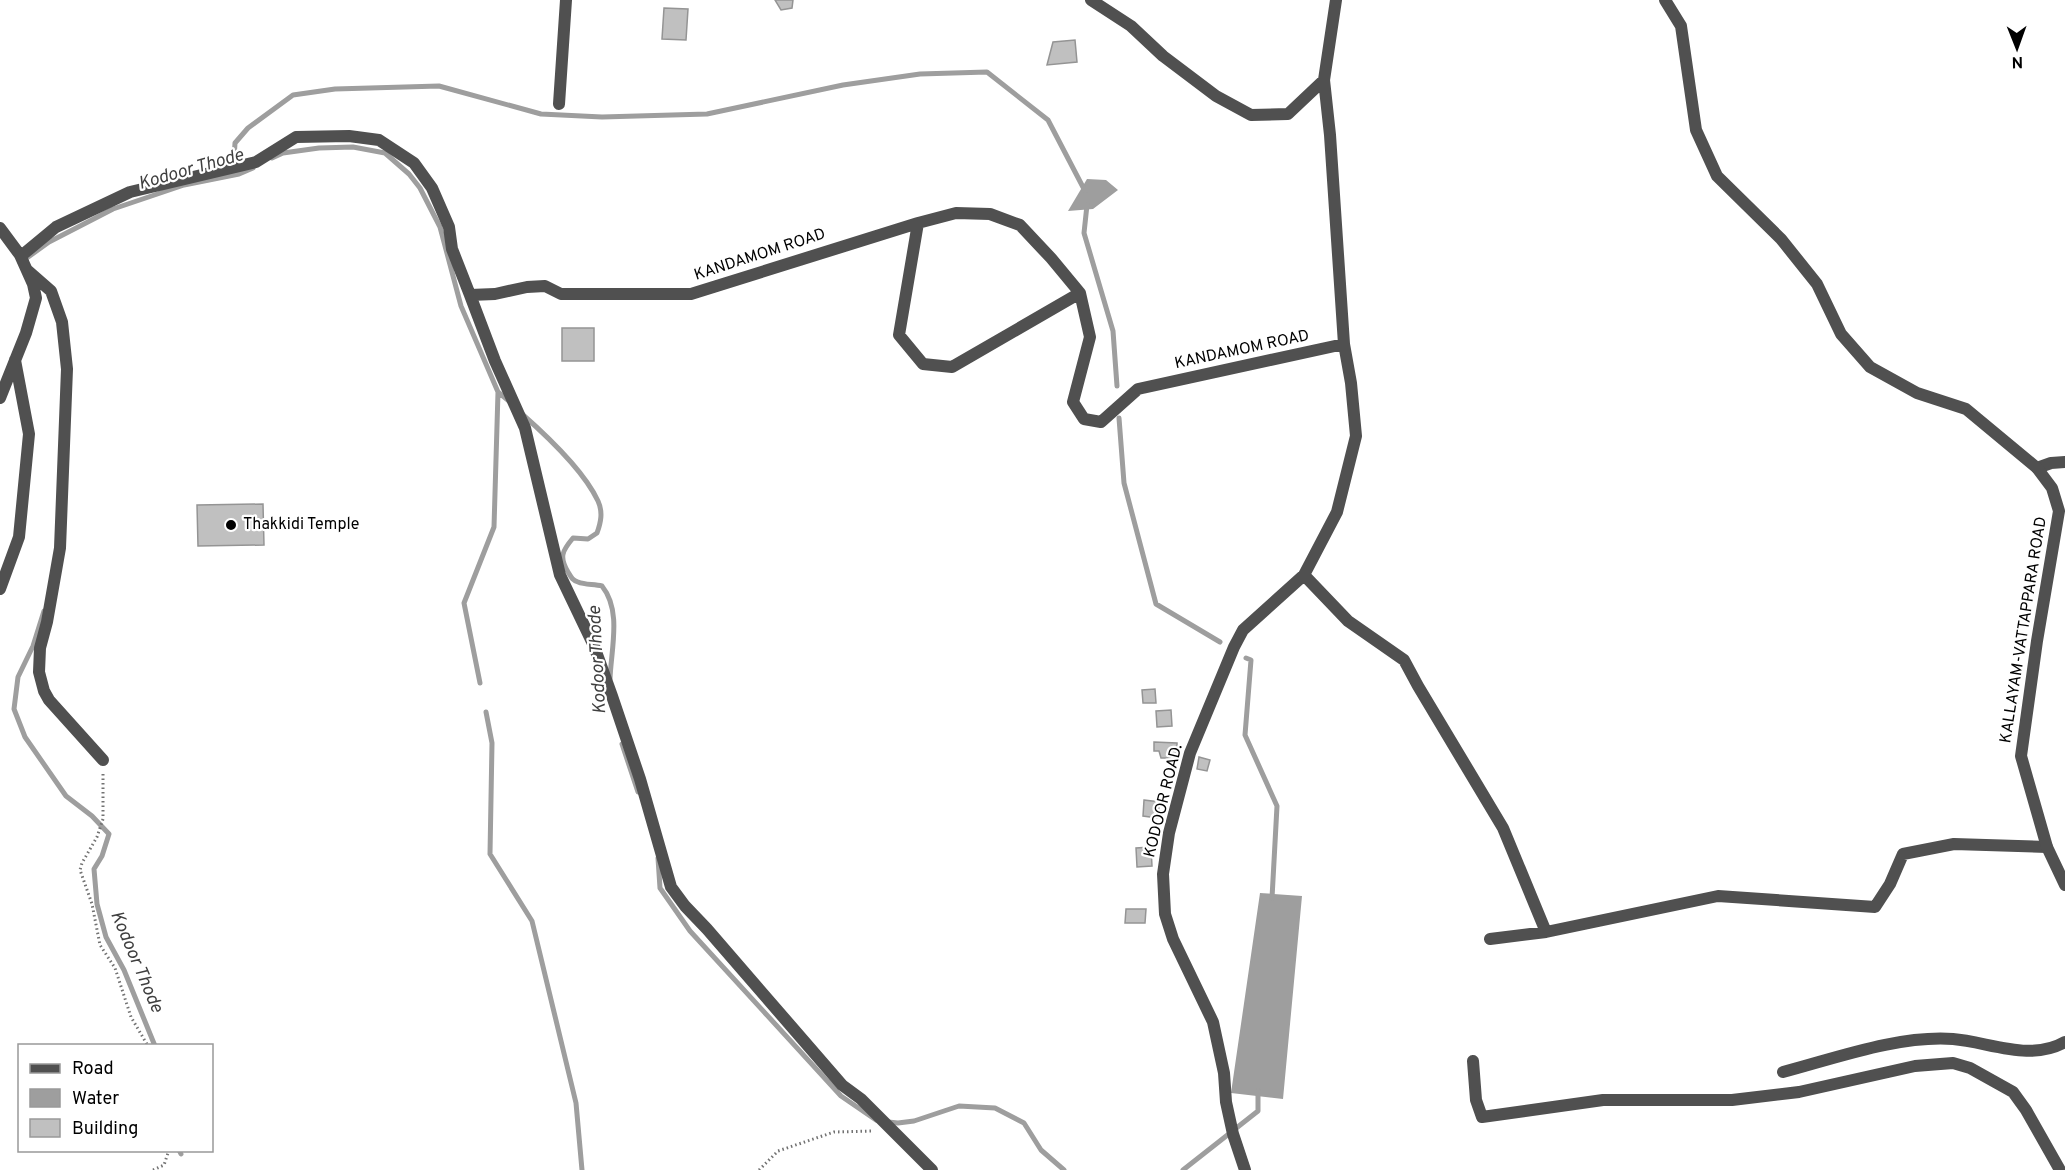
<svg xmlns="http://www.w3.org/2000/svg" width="2065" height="1170" font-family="Overpass,sans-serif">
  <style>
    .water { fill: #9e9e9e }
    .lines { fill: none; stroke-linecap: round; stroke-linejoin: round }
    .stream { stroke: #9e9e9e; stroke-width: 5 }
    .building { fill: #c0c0c0; stroke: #949494; stroke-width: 1.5 }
    .path { stroke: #727272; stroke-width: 3; stroke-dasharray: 1.5 3; stroke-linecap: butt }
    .minor { stroke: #505050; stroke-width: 12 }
    .tertiary { stroke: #505050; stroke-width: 12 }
    .poi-dot { fill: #000; stroke: #fff; stroke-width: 2 }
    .labels { text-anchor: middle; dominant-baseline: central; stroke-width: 4.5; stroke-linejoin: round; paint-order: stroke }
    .street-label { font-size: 16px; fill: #000; stroke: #fff }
    .poi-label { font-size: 16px; fill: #000; stroke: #fff; text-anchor: start }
    .water-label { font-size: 18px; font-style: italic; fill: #3f3f3f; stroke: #fff }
  </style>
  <rect width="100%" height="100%" fill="#fff"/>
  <path class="water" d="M1087 179 1106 180 1118 190 1093 209 1068 211Z
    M1260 893 1302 896 1283 1099 1231 1093Z"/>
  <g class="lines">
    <path class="stream" d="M272 158 283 153 319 148 353 147 385 153 409 174 420 188 440 227 461 306 498 392 509 401
      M237 167 234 159 235 143 248 128 293 95 335 89 439 86 541 114 602 117 707 114 843 85 920 74 987 72 1048 120 1085 191
      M1087 205 1084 233 1113 331 1117 386
      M24 260 49 242 113 209 184 185 239 174 253 168
      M522 414C547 436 584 471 598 501 603 512 601 522 597 533L588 539 573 538C562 551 559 557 568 572 571 577 572 580 578 582 585 585 594 584 602 586 622 611 611 649 610 679
      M1119 418 1124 483 1156 604 1220 642
      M44 611 33 646 18 677 14 709 25 737 66 796 92 816 109 834 102 856 94 869 97 904 106 937 124 970 155 1046
      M1246 658 1251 660 1245 735 1277 806 1272 898
      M480 683 464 603 494 527 498 392
      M486 712 492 743 490 854 532 921 576 1103 582 1170
      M622 744 638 792
      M658 858 660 888 690 931 841 1096 876 1120
      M888 1122 898 1123 914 1121 959 1106 995 1108 1024 1123 1041 1150 1064 1170
      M179 1150 181 1154
      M1183 1170 1258 1111V1091"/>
  </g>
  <path class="building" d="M775 0H793L792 8 781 10Z
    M664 8 688 9 686 40 662 39Z
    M1075 40 1077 62 1047 65 1053 42Z
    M562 328H594V361H562Z
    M263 504 264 545 198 546 197 505Z
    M1155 689 1156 703H1143L1142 690Z
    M1171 710 1172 726 1157 727 1156 711Z
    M1154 742 1177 743V758H1161L1159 751H1154Z
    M1199 757 1210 760 1207 771 1197 769Z
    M1144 800 1160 802 1157 818 1143 816Z
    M1151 847 1152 866 1137 867 1136 848Z
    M1126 909H1146L1145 923H1125Z"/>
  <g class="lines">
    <path class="path" d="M103 774V819L97 837 82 863 80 870 92 904 100 945 115 968 131 1017 148 1046
      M153 1170 164 1165 169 1150
      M759 1170 778 1151 834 1132 873 1131"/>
    <path class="minor" d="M1091 0 1131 26 1163 56 1216 96 1251 115 1288 114 1324 80 1336 0
      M559 104 566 0
      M918 223 899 335 923 364 952 367 1080 293
      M0 228 20 255 33 284 36 298 26 333 0 398
      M21 256 56 227 130 192 256 162 296 137 349 136 379 140 414 163 432 188 449 227 452 249 470 295 495 294 527 287 545 286 561 294H691L918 223 956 213 990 214 1020 225 1051 258 1080 293 1090 337 1073 402 1084 419 1101 422 1138 389 1344 344
      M27 270 51 291 62 322 67 369 60 548 47 622 40 648 39 672 44 691 49 700 103 760
      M470 295 495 361 525 428 560 575 594 646 612 696 640 779 671 887 685 906 707 929 842 1085 861 1099 932 1170
      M2037 468 2051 463 2065 462
      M1304 575 1348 621 1404 660 1418 686 1503 828 1546 932
      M0 589 19 537 29 434 15 360
      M1490 939 1546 932 1718 896 1875 907 1890 884 1903 854 1954 844 2047 847
      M1473 1061 1476 1100 1482 1117 1603 1100H1732L1799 1092 1915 1066 1953 1063 1970 1068 2013 1092 2026 1110 2060 1170
      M1783 1072C1836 1058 1899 1035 1953 1039 1989 1042 2031 1062 2065 1042
      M1245 1170 1233 1134 1226 1102 1224 1073 1213 1022 1173 939 1165 914 1163 874 1169 833 1190 753 1234 647 1243 630 1304 575 1337 512 1356 436 1351 383 1344 344 1330 135 1324 80"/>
    <path class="tertiary" d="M1665 0 1681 26 1696 130 1717 176 1781 239 1817 284 1841 334 1870 367 1917 393 1966 409 2037 468 2052 488 2059 511 2037 641 2021 756 2047 847 2065 885"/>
  </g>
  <circle class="poi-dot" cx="231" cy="525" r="6"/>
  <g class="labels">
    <g class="street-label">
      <text transform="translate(760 255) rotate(-18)">KANDAMOM ROAD</text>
      <text transform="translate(1242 350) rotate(-12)">KANDAMOM ROAD</text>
      <text transform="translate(2024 630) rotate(-81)">KALLAYAM-VATTAPPARA ROAD</text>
      <text transform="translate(1164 801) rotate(-76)">KODOOR ROAD.</text>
    </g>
    <g class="poi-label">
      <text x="243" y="525">Thakkidi Temple</text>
    </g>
    <g class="water-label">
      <text transform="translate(191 170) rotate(-16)">Kodoor Thode</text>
      <text transform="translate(598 660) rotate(-93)">Kodoor Thode</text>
      <text transform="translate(136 962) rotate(67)">Kodoor Thode</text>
    </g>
  </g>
  <rect x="18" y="1044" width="195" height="108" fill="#ffffff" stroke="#999999" stroke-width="1.5"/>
  <rect x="30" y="1064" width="30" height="9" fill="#505050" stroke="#999999" stroke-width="1.5"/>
  <text x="72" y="1074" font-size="18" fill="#000000">Road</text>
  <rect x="30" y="1089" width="30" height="18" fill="#9e9e9e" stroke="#999999" stroke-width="1.5"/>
  <text x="72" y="1104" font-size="18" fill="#000000">Water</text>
  <rect x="30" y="1119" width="30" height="18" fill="#c0c0c0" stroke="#999999" stroke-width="1.5"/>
  <text x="72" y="1134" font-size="18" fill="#000000">Building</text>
  <g transform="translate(2017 48) rotate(179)" stroke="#ffffff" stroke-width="4.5" paint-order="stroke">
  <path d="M0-4.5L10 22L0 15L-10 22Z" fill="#000000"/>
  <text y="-9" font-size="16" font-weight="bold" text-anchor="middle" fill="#000000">N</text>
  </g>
</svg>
